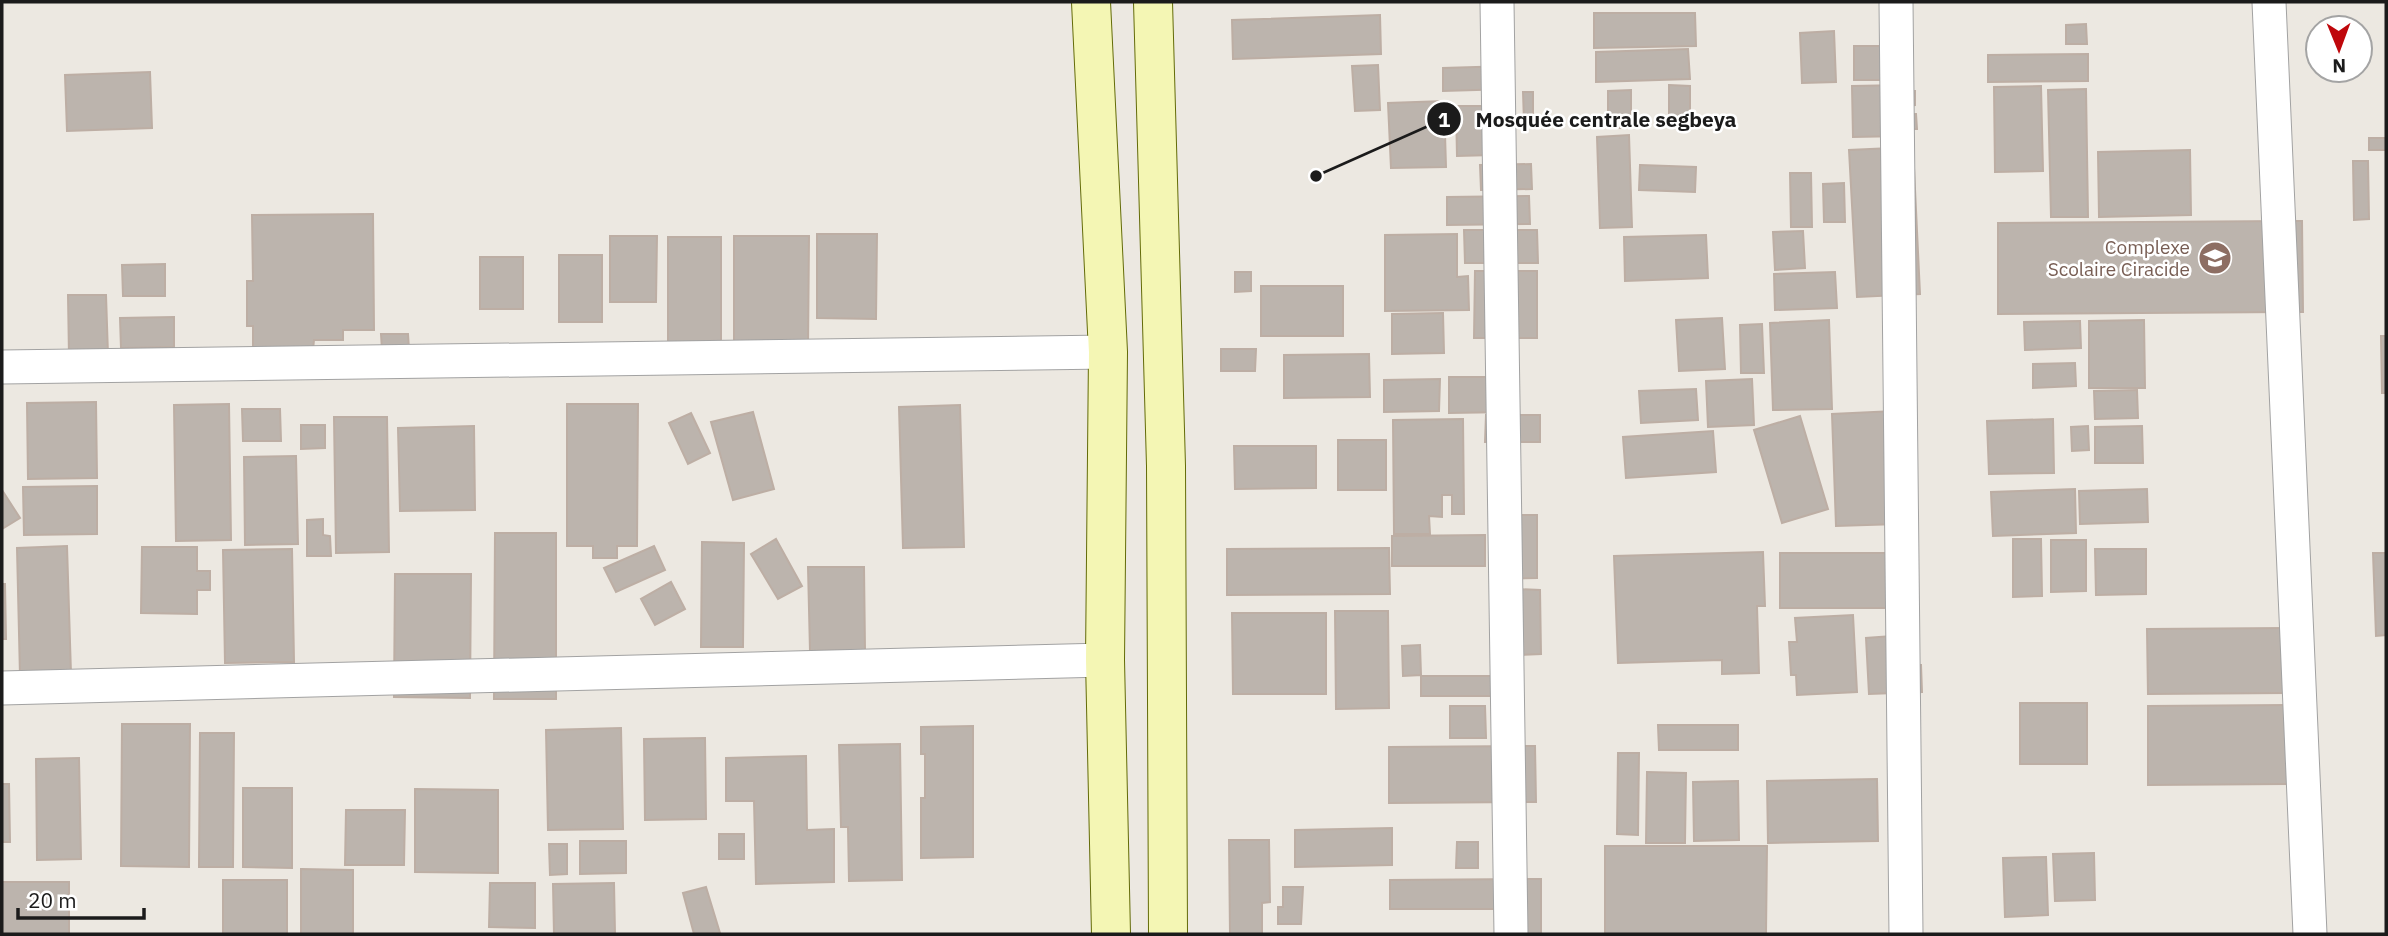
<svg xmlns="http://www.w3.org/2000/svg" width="2388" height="936" font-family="'IBM Plex Sans',sans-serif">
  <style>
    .building { fill: #bcb4ad; stroke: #bdaea4; stroke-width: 2 }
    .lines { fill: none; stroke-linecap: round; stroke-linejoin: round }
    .minor-casing { stroke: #a2a2a2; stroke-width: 35 }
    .secondary-casing { stroke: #636b08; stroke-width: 40 }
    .minor { stroke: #fff; stroke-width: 33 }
    .secondary { stroke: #f4f6b4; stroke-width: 38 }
    .labels { text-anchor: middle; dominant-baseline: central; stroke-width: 5; stroke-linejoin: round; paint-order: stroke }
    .education-label { font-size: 19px; fill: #785e54; stroke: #fff; text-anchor: end }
    .leader { fill: none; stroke: #1b1b1b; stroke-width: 2.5 }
    .callout-dot { fill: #1b1b1b; stroke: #fff; stroke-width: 2.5 }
    .mark-label { font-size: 21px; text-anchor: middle; font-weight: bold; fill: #fff }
    .callout-label { font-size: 21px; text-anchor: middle; font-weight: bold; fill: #1b1b1b; stroke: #fff; stroke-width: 5; stroke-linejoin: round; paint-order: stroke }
  </style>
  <rect width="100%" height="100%" fill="#ece8e1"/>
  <path class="building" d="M1594 13H1695L1696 46 1594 48Z
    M1380 15 1381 54 1233 59 1232 20Z
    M2086 24 2087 44H2066V25Z
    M1834 31 1836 82 1802 83 1800 33Z
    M1854 46H1913V80H1854Z
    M1688 49 1690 79 1596 82V52Z
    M2088 54V81L1988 82V55Z
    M1378 65 1380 110 1355 111 1352 66Z
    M1509 66 1510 89 1443 91V68Z
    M150 72 152 128 67 131 65 75Z
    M1669 85 1690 86V123H1669Z
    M1903 85V91H1915V105L1903 106V114H1916L1917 129H1903V136L1853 137 1852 86Z
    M2041 86 2043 171 1995 172 1994 87Z
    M2086 89 2088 217H2051L2048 90Z
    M1631 90V128H1608V91Z
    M1523 92H1533V122H1524Z
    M1444 101 1446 167 1391 168 1388 103Z
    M1456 106H1492L1493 155 1457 156Z
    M1629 135 1632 227 1600 228 1597 137Z
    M2369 138H2386V150H2369Z
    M1913 147 1920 294 1857 297 1849 150Z
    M2190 150 2191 215 2099 217 2098 152Z
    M2353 161H2368L2369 219 2354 220Z
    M1531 164 1532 189 1481 190 1480 165Z
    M1640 165 1696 167 1695 192 1639 190Z
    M1790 173H1811L1812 227H1791Z
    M1844 183 1845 222H1824L1823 184Z
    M1529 196 1530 224 1447 225V197Z
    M373 214 374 330H343V340H314L313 350H253V326H247V281H253L252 215Z
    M2302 221 2303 312 1998 314V223Z
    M1464 230H1537L1538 263H1465Z
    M1803 231 1805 268 1775 270 1773 232Z
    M817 234H877L876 319 817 318Z
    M1457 234V277L1468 276 1469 310 1385 311V235Z
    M1706 235 1708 278 1625 281 1624 237Z
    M610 236H657L656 302H610Z
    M734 236H809L808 349 734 348Z
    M668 237H721V344H668Z
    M559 255H602V322H559Z
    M480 257H523V309H480Z
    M165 264V296H123L122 265Z
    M1475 271H1537V338H1474Z
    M1235 272H1251V291L1235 292Z
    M1835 272 1837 308 1775 310 1774 274Z
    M1261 286H1343V336H1261Z
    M68 295H106L108 355 69 356Z
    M1443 313 1444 353 1392 354V314Z
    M174 317V347L121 348 120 318Z
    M1722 318 1725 369 1679 371 1676 320Z
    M1829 320 1832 409 1773 410 1770 323Z
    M2144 320 2145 388H2089V321Z
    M2080 321 2081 348 2025 350 2024 322Z
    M1762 324 1764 373H1741L1740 325Z
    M381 334H408L409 349 382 350Z
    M2381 336H2386V393H2382Z
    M1221 349H1256L1255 371H1221Z
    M1369 354 1370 397 1284 398V355Z
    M2075 363 2076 386 2033 388V364Z
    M1449 377H1509V412L1449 413Z
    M1440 379 1439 411 1384 412V380Z
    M1752 379 1754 425 1708 427 1706 381Z
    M1696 389 1698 420 1641 423 1639 391Z
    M2137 390 2138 418 2095 419 2094 391Z
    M96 402 97 478 28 479 27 403Z
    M229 404 231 540 176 541 174 405Z
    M567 404H638L637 546H617V558H593V546H567Z
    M960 405 964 547 903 548 899 407Z
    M242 409H280L281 441H243Z
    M1894 411 1898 524 1836 526 1832 414Z
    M753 412 774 489 733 500 711 422Z
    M691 413 710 453 688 464 669 423Z
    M1486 415H1540V442H1485Z
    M1800 416 1828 509 1782 523 1754 430Z
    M334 417H387L389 552 336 553Z
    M1463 419 1464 514H1452V495H1442V517L1429 516 1430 534H1394L1393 420Z
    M2053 419 2054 473 1989 474 1987 421Z
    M301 425H325V448L301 449Z
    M474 426 475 510 400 511 398 428Z
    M2088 426 2089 450 2072 451 2071 427Z
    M2142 426 2143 463H2095V427Z
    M1713 431 1716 472 1626 478 1623 437Z
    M1338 440H1386V490H1338Z
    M1234 446H1316V488L1235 489Z
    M296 456 298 544 245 545 244 457Z
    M97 486V534L24 535 23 487Z
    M2075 489 2076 533 1993 536 1991 492Z
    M2147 489 2148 522 2080 524 2079 491Z
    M2 490 20 518 2 529Z
    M1494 515H1537V578L1495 579Z
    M323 519V535L330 536 331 556H307V520Z
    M495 533H556V699H494Z
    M1485 535V566H1392V536Z
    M776 539 802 586 778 599 751 554Z
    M2013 539H2041L2042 596 2013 597Z
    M2051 540H2086V591L2051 592Z
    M702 542 744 543 743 647H701Z
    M67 546 71 674 20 676 17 548Z
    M654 546 665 570 616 592 604 568Z
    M142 547H197V571H210V590H197V614L141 613Z
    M1389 548 1390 594 1227 595V549Z
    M292 549 294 662 225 663 223 550Z
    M2095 549H2146V594L2096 595Z
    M1763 552 1765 606H1757L1759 673 1722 674V660L1618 663 1614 556Z
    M1780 553H1918L1917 608H1780Z
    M2373 553H2386V635L2376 636Z
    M808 567H864L865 650 810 651Z
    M395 574H471L470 698 394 697Z
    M671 582 685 609 655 625 641 599Z
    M2 584H5L6 639H2Z
    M1516 589 1540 590 1541 654 1517 655Z
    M1335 611H1388L1389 708 1336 709Z
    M1232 613H1326V694H1233Z
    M1853 615 1857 692 1797 695 1796 675H1791L1789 642H1797L1795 618Z
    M2300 628V693L2148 694 2147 629Z
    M1906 635 1907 665H1921L1922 692 1869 694 1866 638Z
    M1420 645 1421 675 1403 676 1402 646Z
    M1421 676H1501V696H1421Z
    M2020 703H2087V764H2020Z
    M2289 705 2290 784 2148 785V706Z
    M1450 706H1485L1486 738H1450Z
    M122 724H190L189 867 121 866Z
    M1658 725H1738V750H1659Z
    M973 726V857L921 858V798H925V754H921V727Z
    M621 728 623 829 548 830 546 730Z
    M200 733H234L233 867H199Z
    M705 738 706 819 645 820 644 739Z
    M900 744 902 880 849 881 848 827H841L839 745Z
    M1535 746 1536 802 1389 803V747Z
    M1618 753H1639L1638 835 1617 834Z
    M806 756 807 830 834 829V882L756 884 754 801H726V758Z
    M79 758 81 859 37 860 36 759Z
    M1647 772 1686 773 1685 843H1646Z
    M1877 779 1878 841 1768 843 1767 781Z
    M1738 781 1739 840 1694 841 1693 782Z
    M2 784H9L10 842H2Z
    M243 788H292V868L243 867Z
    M415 789 498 790V873L415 872Z
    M346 810H405L404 865H345Z
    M1392 828V865L1295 867V830Z
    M719 834H744V859H719Z
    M1229 840H1269L1270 902 1262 903V934H1230Z
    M580 841H626V873L580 874Z
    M1457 842H1478V868H1456Z
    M549 844H567V874L550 875Z
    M1605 846H1767L1766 934H1605Z
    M2094 853 2095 900 2055 901 2053 854Z
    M2046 857 2048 915 2005 917 2003 858Z
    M301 869 353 870V934H301Z
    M1541 879V934H1514V909H1390V880Z
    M223 880H287V934H223Z
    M2 882H69V934H2Z
    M490 883H535V928L489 927Z
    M614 883 615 934H554L553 884Z
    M706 887 720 933 694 934 683 893Z
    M1283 887H1303L1301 924H1278V907H1283Z"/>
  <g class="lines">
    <defs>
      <path id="minor" d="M1497 2 1511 934
        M1896 2 1906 934
        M2269 2 2310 934
        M2 367 1108 352
        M2 688 1105 660"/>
      <path id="secondary" d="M1091 2 1108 352 1105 660 1111 934
        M1153 2 1166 466 1168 934"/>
    </defs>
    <use href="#minor" class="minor-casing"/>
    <use href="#secondary" class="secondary-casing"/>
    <use href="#minor" class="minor"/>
    <use href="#secondary" class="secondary"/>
  </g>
  <defs>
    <symbol id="school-disc" viewBox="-11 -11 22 22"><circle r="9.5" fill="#8d6e63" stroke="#fff"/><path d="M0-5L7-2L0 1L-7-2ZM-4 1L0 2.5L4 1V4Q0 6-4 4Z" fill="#fff"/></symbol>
  </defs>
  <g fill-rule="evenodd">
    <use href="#school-disc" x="2196" y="239" width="38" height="38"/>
  </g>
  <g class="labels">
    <g class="education-label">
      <text x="2190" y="247">Complexe<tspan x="2190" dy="22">Scolaire Ciracide</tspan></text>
    </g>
  </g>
  <path class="leader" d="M1316 176L1444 119"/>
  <g class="callout-dot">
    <circle cx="1316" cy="176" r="7"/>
    <circle cx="1444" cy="119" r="18"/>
  </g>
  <g class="mark-label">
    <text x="1444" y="127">1</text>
  </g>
  <g class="callout-label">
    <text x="1606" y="127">Mosquée centrale segbeya</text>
  </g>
  <rect width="2388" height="936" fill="none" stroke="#1b1b1b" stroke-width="7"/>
  <g transform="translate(2339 49) rotate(179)"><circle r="33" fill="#ffffff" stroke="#a4a4a4" stroke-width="2"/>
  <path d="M0-5L12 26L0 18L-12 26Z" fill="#bf070b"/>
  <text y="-10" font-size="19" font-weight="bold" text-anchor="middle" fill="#1b1b1b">N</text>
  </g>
  <path d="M18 908v10h126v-10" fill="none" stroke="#1b1b1b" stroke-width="3.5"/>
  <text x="28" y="908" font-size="21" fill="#1b1b1b" stroke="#ffffff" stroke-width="5" paint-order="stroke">20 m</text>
</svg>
